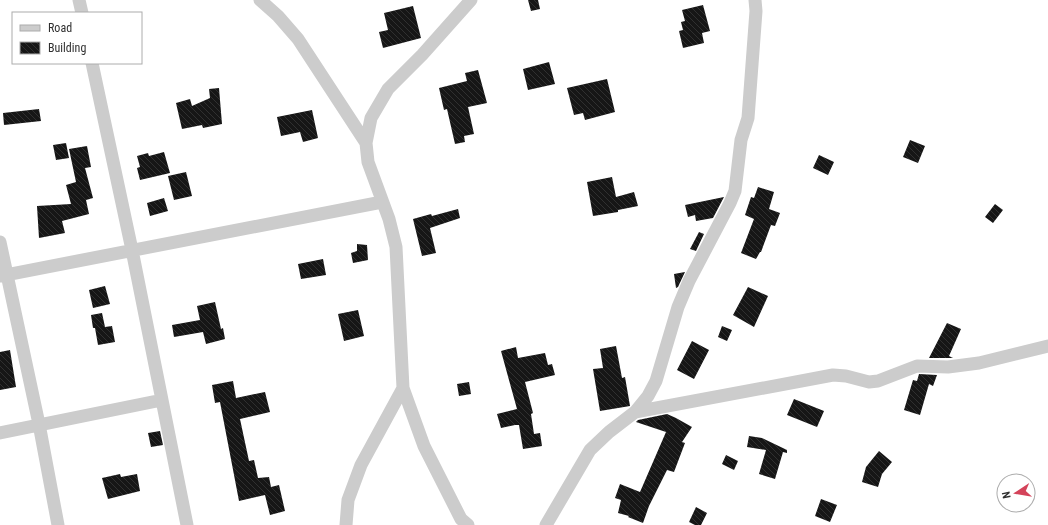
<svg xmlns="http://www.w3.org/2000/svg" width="1048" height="525" font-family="'Roboto Condensed',sans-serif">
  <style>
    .building { fill: url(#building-back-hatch) }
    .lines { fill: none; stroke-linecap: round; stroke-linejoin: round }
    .street { stroke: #ccc; stroke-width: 13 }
  </style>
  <defs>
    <pattern id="building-back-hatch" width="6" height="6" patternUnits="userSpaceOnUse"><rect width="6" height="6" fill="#161616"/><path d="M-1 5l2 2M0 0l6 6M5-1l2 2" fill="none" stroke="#303030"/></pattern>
  </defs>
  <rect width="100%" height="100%" fill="#fff"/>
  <path class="building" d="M528 0H538L540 9 531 11Z
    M703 5 710 31 702 33 704 43 683 48 679 31 683 30 681 22 685 21 682 10Z
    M413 6 421 38 383 48 379 32 388 30 384 13Z
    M549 62 555 84 528 90 523 69Z
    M478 70 487 103 468 107 474 134 464 136 465 142 455 144 447 109 444 110 439 88 467 81 465 73Z
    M607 79 615 112 585 120 583 113 574 115 567 88Z
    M219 88 222 124 203 128 202 125 182 129 176 103 190 99 192 106 210 98 209 89Z
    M39 109 41 121 4 125 3 113Z
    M312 110 318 138 303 142 300 132 281 136 277 117Z
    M910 140 925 146 918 163 903 157Z
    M66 143 69 158 56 160 53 145Z
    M87 146 91 167 85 168 93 198 86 200 89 214 62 221 65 233 39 238 37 206 71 204 66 185 76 182 69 149Z
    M164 152 170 173 140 180 137 168 140 167 137 156 148 153 149 156Z
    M819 155 834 162 828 175 813 168Z
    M186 172 192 196 174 200 168 176Z
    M612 177 616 197 634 192 638 206 618 210V212L593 216 587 182Z
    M758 187 774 192 769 209 780 213 775 226 771 225 761 252H760L756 259 741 253 754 219 745 215 751 197 754 198Z
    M724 197 713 218 696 221 695 215 688 217 685 205Z
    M164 198 168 211 150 216 147 203Z
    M995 204 1003 210 993 223 985 217Z
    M458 209 460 218 430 228 436 253 422 256 413 219 431 214 432 216Z
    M699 232 704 234 696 251 690 249Z
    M357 244 367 245 368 260 353 263 351 253 357 251Z
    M323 259 326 275 301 279 298 264Z
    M685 272 678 287 676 288 674 274Z
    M105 286 110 304 93 308 89 290Z
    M748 287 768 296 754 327 733 315Z
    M215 302 221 329 223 328 225 339 206 344 203 332 174 337 172 325 200 320 197 306Z
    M358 310 364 336 344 341 338 314Z
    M102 313 105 327 112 326 115 342 98 345 95 328H93L91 315Z
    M947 323 961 329 949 356 953 358H929Z
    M722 326 732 330 727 341 718 337Z
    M692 341 709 350 694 379 677 370Z
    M616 346 622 378 625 377 630 406 600 411 593 369 603 368 600 349Z
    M516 347 518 358 545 353 548 365 552 364 555 375 525 382 533 413 531 414 534 434 540 433 542 446 523 449 519 425H515L501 428 497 414 517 409 501 351Z
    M10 350 16 387 0 390V352Z
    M919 374 937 375 933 386 929 384 920 415 904 410 913 380 917 381Z
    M233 381 236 398 265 392 270 412 240 419 249 461 254 460 258 478 269 477 271 487 279 485 285 511 270 515 265 495 239 501 220 402 215 403 212 385Z
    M469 382 471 394 459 396 457 384Z
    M794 399 824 411 817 427 787 415Z
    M667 414 676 418 692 427 682 442 685 443 674 472 667 470 649 506 643 523 628 517 629 516 618 513 621 500 615 498 620 484 640 492 666 432 636 422 638 420Z
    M160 431 163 445 151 447 148 433Z
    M749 436 762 438 787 450V453L783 452 775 479 759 474 766 450 747 447Z
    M879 451 892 462 882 474 878 487 862 482 866 467Z
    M726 455 738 461 734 470 722 464Z
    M120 474 121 477 137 474 140 491 108 499 102 478Z
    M821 499 837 505 830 522 815 516Z
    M696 507 707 513 701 525H695L689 522Z"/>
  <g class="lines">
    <path class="street" d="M79 0 82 13
      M260 0 278 16 298 39 366 143
      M92 63 132 250 187 525
      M0 242 39 424 58 525
      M0 276 382 202
      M635 412 833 375 846 376 869 382 878 381 917 366 948 367 979 363 1048 346
      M0 433 162 400
      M346 525 348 500 361 465 403 388
      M468 525 461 519 424 446 403 388 396 247 389 219 368 162 366 143 371 118 388 89 422 55 471 0
      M546 525 590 450 609 432 635 412 648 396 656 381 678 307 689 281 730 203 735 191 741 140 748 118 756 11 755 0"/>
  </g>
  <rect x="12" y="12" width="130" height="52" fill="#ffffff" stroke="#acacac"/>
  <rect x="20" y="25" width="20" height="6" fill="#cccccc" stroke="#acacac"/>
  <text x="48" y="32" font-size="12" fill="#2f2f2f">Road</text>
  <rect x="20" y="42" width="20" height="12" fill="url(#building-back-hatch)" stroke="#acacac"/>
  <text x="48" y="52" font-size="12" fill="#2f2f2f">Building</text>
  <g transform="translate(1016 493) rotate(258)"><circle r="19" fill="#ffffff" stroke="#acacac"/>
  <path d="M0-3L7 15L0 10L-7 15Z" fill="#d4435a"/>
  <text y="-6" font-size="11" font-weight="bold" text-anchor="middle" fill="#2f2f2f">N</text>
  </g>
</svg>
